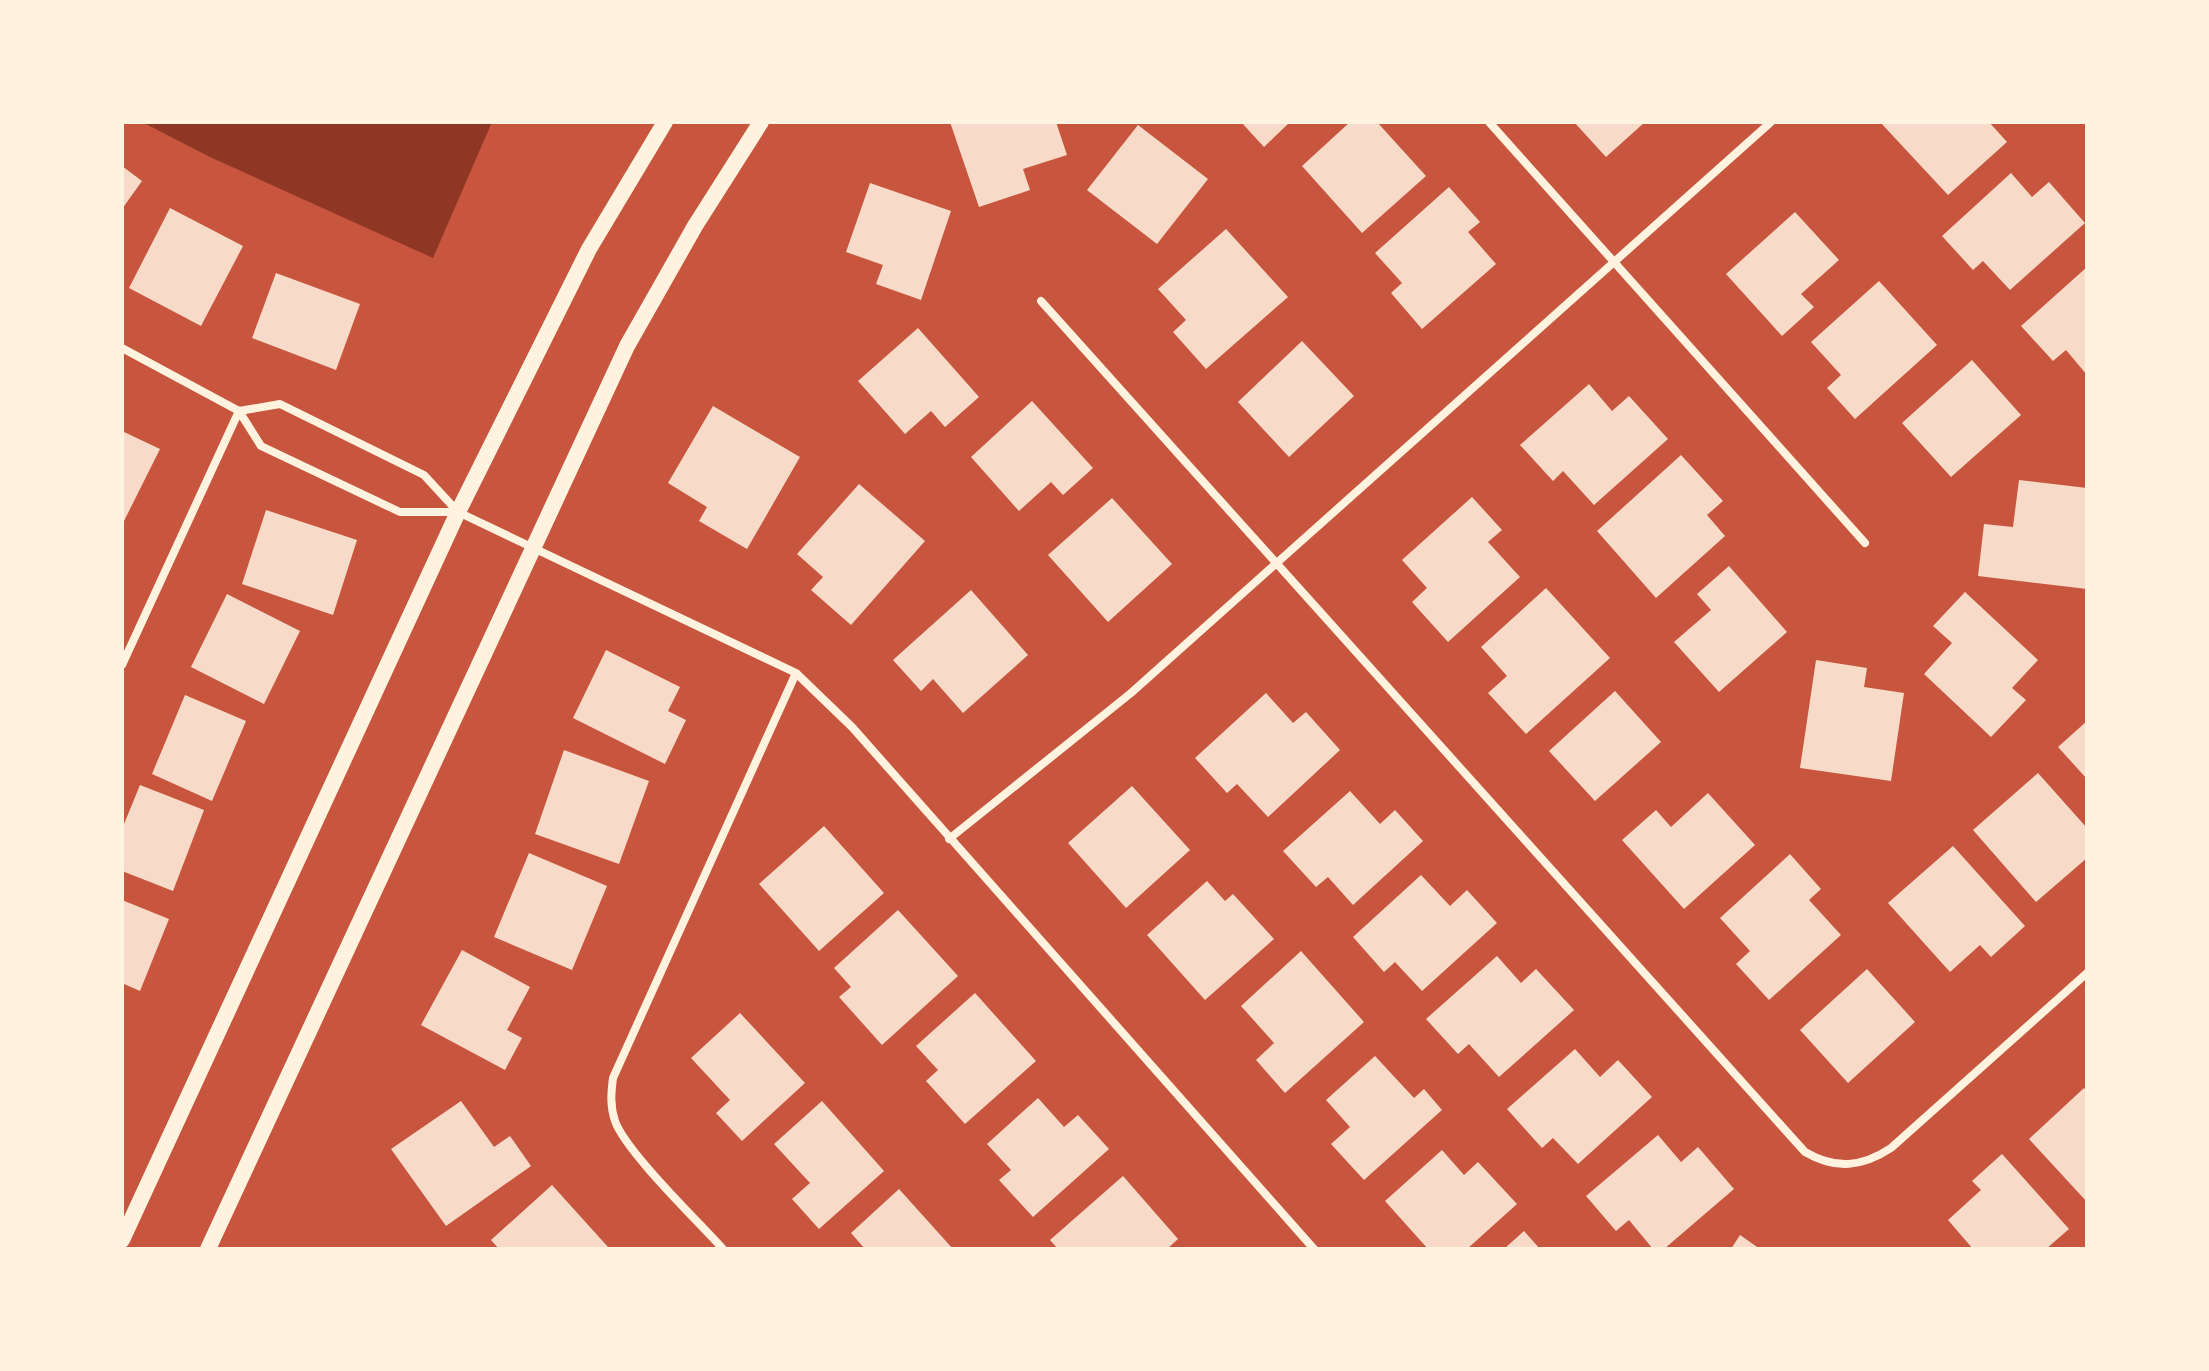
<svg xmlns="http://www.w3.org/2000/svg" width="2209" height="1371" font-family="Overpass,sans-serif">
  <style>
    .water { fill: #8f3625 }
    .building { fill: #f7dbc8 }
    .lines { fill: none; stroke-linecap: round; stroke-linejoin: round }
    .minor { stroke: #fff3e0; stroke-width: 8 }
    .secondary { stroke: #fff3e0; stroke-width: 16 }
  </style>
  <rect width="100%" height="100%" fill="#c8553d"/>
  <path class="water" d="M142 122H492L433 258 210 157Z"/>
  <path class="building" d="M950 122H1056L1067 155 1023 169 1030 190 979 207Z
    M1241 122H1290L1264 147Z
    M1350 122H1377L1426 176 1362 233 1302 166Z
    M1574 122H1645L1606 157Z
    M1880 122H1989L2007 142 1948 195Z
    M1138 125 1208 179 1157 244 1087 190Z
    M122 166 142 181 122 209Z
    M2011 173 2032 197 2049 182 2085 223 2010 290 1983 261 1973 270 1942 236Z
    M870 183 951 211 921 300 876 284 883 265 846 252Z
    M1449 187 1480 222 1468 232 1496 264 1422 329 1391 293 1402 283 1375 253Z
    M170 208 243 246 201 326 129 288Z
    M1795 212 1839 260 1801 294 1814 307 1782 336 1726 274Z
    M1226 229 1288 297 1206 369 1173 332 1186 320 1158 289Z
    M2087 267V375L2066 350 2053 361 2021 326Z
    M276 273 360 304 336 370 252 338Z
    M1879 281 1937 345 1855 419 1827 388 1841 375 1811 342Z
    M918 328 979 397 945 427 931 411 905 434 858 381Z
    M1302 341 1354 396 1289 457 1238 402Z
    M1972 360 2021 415 1951 477 1902 423Z
    M1589 384 1612 411 1629 396 1668 439 1594 505 1563 471 1553 481 1520 445Z
    M1032 401 1093 468 1063 495 1051 482 1019 511 971 457Z
    M713 406 800 457 747 549 699 521 707 507 668 483Z
    M122 431 160 449 124 521 122 520Z
    M1681 455 1723 501 1707 515 1725 536 1656 598 1597 531Z
    M2019 480 2087 488V589L1978 576 1984 524 2013 527Z
    M859 484 925 541 851 625 811 590 823 577 797 554Z
    M1472 497 1502 530 1488 542 1520 577 1448 642 1412 602 1427 588 1402 560Z
    M1112 498 1172 564 1108 622 1048 555Z
    M266 510 357 540 333 615 242 584Z
    M1729 566 1787 632 1719 692 1674 642 1711 610 1697 594Z
    M1546 588 1610 658 1526 734 1488 693 1507 676 1481 647Z
    M971 590 1028 655 963 713 933 679 921 691 893 660Z
    M1965 592 2038 660 2012 688 2026 700 1991 737 1924 674 1952 643 1933 626Z
    M227 594 300 631 264 704 191 667Z
    M606 650 680 687 668 711 686 720 665 764 573 718Z
    M1816 660 1867 668 1864 687 1904 693 1891 781 1800 768Z
    M1615 691 1661 742 1595 801 1549 751Z
    M1266 693 1293 723 1306 712 1340 750 1268 817 1237 784 1227 793 1195 758Z
    M185 695 246 721 212 801 152 774Z
    M2087 721V779L2058 747Z
    M564 750 649 781 619 864 535 834Z
    M2038 773 2087 828V858L2036 902 1973 830Z
    M140 785 204 810 173 891 122 871V829Z
    M1132 786 1190 850 1126 908 1068 843Z
    M1350 791 1380 824 1395 810 1423 841 1353 905 1328 877 1316 887 1283 851Z
    M1708 793 1755 845 1684 909 1622 840 1656 810 1671 827Z
    M824 826 884 893 819 951 759 884Z
    M1953 846 2025 926 1991 957 1980 945 1950 972 1888 903Z
    M529 853 607 886 572 970 494 937Z
    M1790 854 1821 889 1809 900 1841 935 1769 1000 1736 964 1750 951 1720 918Z
    M1421 875 1450 906 1467 890 1497 923 1422 991 1395 962 1384 972 1353 937Z
    M1207 881 1225 901 1233 894 1274 939 1205 1000 1147 935Z
    M122 900 169 919 140 991 122 983Z
    M898 910 958 976 882 1045 839 997 851 987 834 968Z
    M462 950 530 987 507 1030 522 1038 505 1070 421 1025Z
    M1301 951 1364 1022 1285 1093 1256 1060 1274 1043 1241 1006Z
    M1497 956 1521 983 1536 969 1574 1010 1499 1077 1469 1044 1458 1054 1426 1019Z
    M1867 969 1915 1022 1848 1083 1800 1030Z
    M975 993 1036 1061 965 1124 926 1081 938 1070 916 1046Z
    M740 1013 805 1083 742 1141 716 1113 730 1100 691 1058Z
    M1575 1049 1600 1077 1618 1060 1652 1097 1578 1164 1553 1138 1542 1148 1507 1109Z
    M1375 1056 1414 1098 1424 1089 1442 1110 1364 1180 1331 1144 1350 1127 1326 1100Z
    M2084 1088 2087 1092V1202L2029 1139Z
    M1038 1098 1064 1127 1078 1115 1109 1149 1033 1217 999 1180 1011 1170 987 1144Z
    M461 1101 494 1147 510 1136 531 1166 446 1226 391 1149Z
    M822 1101 884 1171 819 1229 792 1199 810 1183 774 1144Z
    M1658 1135 1681 1162 1698 1147 1734 1189 1664 1249H1653L1629 1220 1616 1231 1586 1196Z
    M1442 1150 1464 1175 1478 1162 1517 1204 1467 1249H1428L1385 1201Z
    M2002 1154 2069 1229 2046 1249H1973L1948 1220 1981 1190 1972 1181Z
    M1123 1176 1178 1239 1167 1249H1058L1050 1240Z
    M552 1185 608 1247 605 1249H499L491 1240Z
    M899 1189 953 1249H865L851 1233Z
    M1524 1231 1540 1249H1504Z
    M1740 1235 1760 1249H1731Z"/>
  <g class="lines">
    <path class="minor" d="M1489 122 1865 543
      M1041 301 1805 1152C1836 1170 1862 1167 1891 1148L2087 973
      M122 348 239 411 261 446 400 512H457
      M239 411 280 404 424 475 458 512 796 673 852 727 1314 1249
      M122 665 239 411
      M949 839 1131 693 1771 122
      M723 1249C698 1221 626 1152 615 1121 610 1106 611 1093 613 1078L796 673"/>
    <path class="secondary" d="M122 1240 458 512 589 249 665 122
      M208 1249 627 346 695 226 761 122"/>
  </g>
  <rect width="2209" height="1371" fill="none" stroke="#fff3e0" stroke-width="248"/>
</svg>
